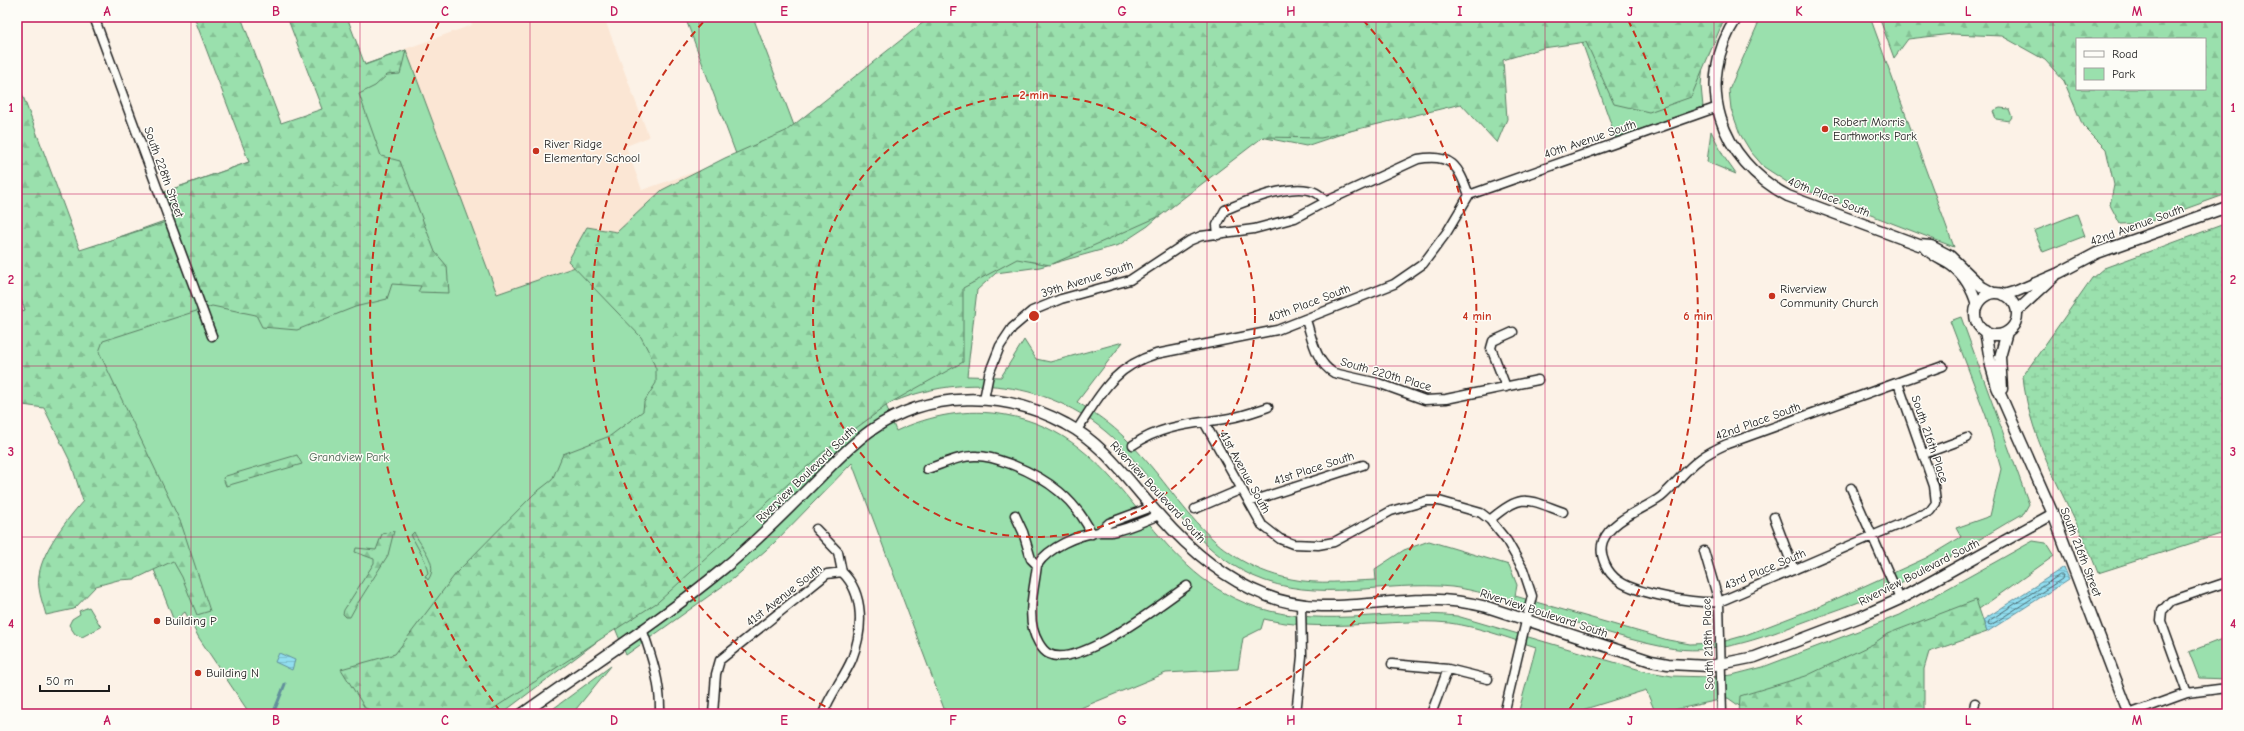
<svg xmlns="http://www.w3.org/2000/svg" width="2244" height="731" font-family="'Comic Neue',sans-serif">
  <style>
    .built { fill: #fbe6d4 }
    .green { fill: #9ae0ad; stroke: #5b7e64 }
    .forest { fill: url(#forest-firs); stroke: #5b7e64; fill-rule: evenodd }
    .wetland { fill: url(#wetland-marsh); stroke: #5b7e64 }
    .water { fill: url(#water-rules); stroke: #62909b }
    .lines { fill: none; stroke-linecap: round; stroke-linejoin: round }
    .shore { stroke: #4b6a71; stroke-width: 1 }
    .stream { stroke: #62909b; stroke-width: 3 }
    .minor-casing { stroke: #1c1c1c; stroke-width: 11 }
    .tertiary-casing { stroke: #1c1c1c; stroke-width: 13 }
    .minor { stroke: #fdfcf7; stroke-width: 8 }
    .tertiary { stroke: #fdfcf7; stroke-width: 10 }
    .grid { fill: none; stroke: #c2185b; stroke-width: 1; stroke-opacity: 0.55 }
    .ring { fill: none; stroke: #c8321e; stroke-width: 2; stroke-dasharray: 7 5 }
    .poi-dot { fill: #c8321e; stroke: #fdfcf7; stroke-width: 1.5 }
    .labels { text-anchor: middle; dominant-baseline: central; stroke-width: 3; stroke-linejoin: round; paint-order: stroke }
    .poi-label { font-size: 12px; fill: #1c1c1c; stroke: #fdfcf7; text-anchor: start }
    .street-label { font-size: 12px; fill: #1c1c1c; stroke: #fdfcf7 }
    .park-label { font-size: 12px; fill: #48614f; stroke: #fdfcf7 }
    .centre { fill: #c8321e; stroke: #fdfcf7; stroke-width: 2 }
    .ring-label { font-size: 12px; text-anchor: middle; font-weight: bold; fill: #c8321e; stroke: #fdfcf7; stroke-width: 3; stroke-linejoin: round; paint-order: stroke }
    .neatline { fill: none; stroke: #c2185b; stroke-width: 1.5 }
    .grid-label { font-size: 13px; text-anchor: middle; font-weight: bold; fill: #c2185b }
  </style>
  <defs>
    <pattern id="forest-firs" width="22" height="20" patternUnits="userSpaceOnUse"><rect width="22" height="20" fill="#9ae0ad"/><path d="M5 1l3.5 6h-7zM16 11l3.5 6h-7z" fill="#84c094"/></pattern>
    <pattern id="wetland-marsh" width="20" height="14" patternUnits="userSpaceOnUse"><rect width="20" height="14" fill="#9ae0ad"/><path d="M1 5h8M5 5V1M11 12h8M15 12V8" fill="none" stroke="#84c094"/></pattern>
    <pattern id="water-rules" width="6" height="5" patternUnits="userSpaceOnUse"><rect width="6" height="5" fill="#91def0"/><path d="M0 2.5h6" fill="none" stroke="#7cbecd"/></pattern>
  </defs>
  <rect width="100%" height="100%" fill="#fcf2e7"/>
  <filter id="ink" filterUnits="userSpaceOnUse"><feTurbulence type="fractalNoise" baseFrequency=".025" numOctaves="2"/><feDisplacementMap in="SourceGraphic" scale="8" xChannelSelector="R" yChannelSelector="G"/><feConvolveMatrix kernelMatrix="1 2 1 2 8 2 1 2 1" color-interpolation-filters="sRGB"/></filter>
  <g filter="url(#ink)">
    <path class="built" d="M469 17H604L649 137 626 146 642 190 738 157 756 205 497 294 405 49 472 25Z"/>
    <path class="green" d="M685 17H753L798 136 1454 96 1306 146 1261 137 1213 169 1148 226 1119 245 1040 267 996 273 977 290 967 376 1001 377 1024 340 1036 359 1050 362 1123 342 1077 402C1095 413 1111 424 1126 439 1182 494 1204 561 1291 579 1319 585 1347 581 1376 580L1375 569 1404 550 1429 541 1509 565 1517 585 1515 596 1668 640 1690 644 1718 643 1743 636 1818 607 1926 558 1961 537 1956 528 1990 516 2001 469 1986 416 1950 321 1961 317 2029 504 2024 513C1982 537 1941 564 1898 585 1869 600 1836 610 1804 622 1758 639 1714 657 1664 647 1617 638 1565 618 1519 604 1497 597 1475 590 1452 587 1385 580 1317 605 1253 576 1195 550 1165 494 1124 449 1063 383 967 368 886 405L896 431C931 415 968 408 1006 415 1124 436 1141 561 1245 603 1314 631 1385 608 1457 616L1644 671 1672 676 1711 677 1732 675 1763 667 1900 615 2033 541 2046 543 2054 556 1979 609 1745 710 1728 698 1656 714 1646 690 1582 710 1583 714H1518L1536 647C1504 637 1470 623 1436 622 1378 620 1322 633 1264 619L1261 629 1243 638 1238 669 1166 673 1066 714H946L852 463 774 543 734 578 626 655 615 628 501 714H250L199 638 185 612 174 621 82 385 17 313 25 310 22 303 80 251 167 220 158 194 249 162 246 154 322 109 341 73 406 50 497 294 755 205Z
      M1573 17 1703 64 1701 86 1703 107 1616 138Z
      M1761 17H1870L1954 247 1790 184 1764 167 1751 152 1740 134 1731 109 1729 90Z
      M2000 108 2009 109 2012 117 2009 121 1996 119 1993 111Z
      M1711 131 1724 157 1736 174 1707 162Z
      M2077 214 2085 236 2043 252 2034 231Z
      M89 607 101 627 82 637 75 634 69 625 72 619 80 614 79 611Z
      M2227 637V679L2199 678 2189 652Z
      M611 666 572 714H545H546Z"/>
    <path class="forest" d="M194 17H241L281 123 322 109 287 17H347L365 65 406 50 400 74 387 75 375 86 359 94 381 156 400 161 435 252 447 266 449 293 418 292 421 286 392 284 387 299 355 307 297 330 262 327 256 315 212 306 103 341 99 352 181 523 210 611 197 615 182 577 173 561 135 579 118 580 96 586 74 609 46 615C44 607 40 597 39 588 34 559 66 521 83 501L71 463 44 408 23 405 17 407V313L25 310 17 289V80L80 250 169 221 170 190 249 162Z
      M930 17H1725L1691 97 1649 112 1614 104 1586 42 1543 48 1503 60 1507 119 1497 143 1461 104 1321 138 1263 137 1160 216 1050 265 1017 259 963 288V362L890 403 821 454 658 602 485 714H380L365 708 341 669 395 654 457 572 534 494 552 480 563 454 610 436 643 411 644 402 656 383V369L650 354 641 337 568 261 587 227 617 232 662 190 725 158 786 131Z
      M1879 17H2227V194L2146 223 2120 224 2110 205 2114 185 2106 149 2083 126 2064 81 2045 60 2002 36 1952 34 1908 39 1894 58ZM2077 39H2205V89H2077Z
      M297 455 302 464 226 486 223 478 226 476Z
      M394 531 388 555 356 606 350 617H346L343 614 344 610 374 563V559L355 552 356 548 376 550 382 534Z
      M414 532C420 546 440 564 428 580L425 576 428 573 425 561 411 535Z
      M1976 600 1987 632 1929 652 1924 669V714H1739L1740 696 1806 676 1873 644 1887 634Z"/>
    <path class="wetland" d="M2227 223V532L2098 573C2074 508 2029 446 2023 376L2092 278 2104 268Z"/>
    <path class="water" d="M2064 567 2069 579 1987 632 1983 620Z
      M279 653 295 660 292 670 275 662Z"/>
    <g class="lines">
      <path class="shore" d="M2060 575H2063L2062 579 1991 625 1988 624 1989 621Z"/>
      <path class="stream" d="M273 714 285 684"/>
      <defs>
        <path id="minor" d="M94 17 212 336
          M1469 195 1718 107
          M1218 235 1217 225 1225 210C1246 201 1311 173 1325 202
          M1306 320C1312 338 1316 363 1334 373L1378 383 1425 400 1446 399 1538 380
          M1898 383 1934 486 1936 503 1930 511 1719 602C1697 604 1637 594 1619 581 1607 573 1598 555 1603 541 1612 519 1643 510 1661 497 1675 485 1686 469 1700 459 1708 453 1718 448 1727 444L1943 366
          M1506 387 1491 348 1493 341 1513 332
          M984 399 989 374 1000 346 1012 328 1032 311 1061 299 1130 280 1189 241 1201 236 1254 229 1295 218 1325 202 1418 159C1452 153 1458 166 1469 195
          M1204 422 1262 525 1280 539 1293 544 1318 545 1334 542 1391 511 1426 501H1439L1481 513 1490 520 1507 541 1523 569 1532 596 1504 714
          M1077 430C1100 395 1113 367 1156 354L1277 330 1394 284 1423 264 1447 232 1469 195
          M1133 445C1163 424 1196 424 1230 418 1243 416 1256 411 1268 407
          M1924 454 1967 438
          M927 469C943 464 961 455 977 456 990 456 1002 461 1013 465 1048 479 1075 499 1092 534
          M1851 488 1900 599
          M1249 502 1363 465
          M1195 509 1242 489
          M1015 515 1023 532 1031 559 1037 565
          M1774 517 1794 570
          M1490 520C1522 492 1527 499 1563 512
          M1099 532 1109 523 1152 507
          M1704 551 1719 602 1722 714
          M1037 565C1035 584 1028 610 1033 629 1035 637 1041 650 1049 654 1079 669 1161 604 1187 586
          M1037 565C1049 547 1077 535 1099 532 1103 532 1107 532 1111 532 1128 529 1144 521 1159 515
          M642 629C652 657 661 684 660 714
          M1392 664 1448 669 1488 679
          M2187 693 2161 621 2162 611 2171 601 2227 582
          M713 714 716 674 720 660 827 574 842 572 838 552 816 529
          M823 714C830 694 844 678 852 659 863 631 865 594 842 572
          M1296 714 1302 656 1301 604
          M1431 714 1448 669
          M1973 714 1975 703
          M2129 714 2187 693 2227 688"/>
        <path id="tertiary" d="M1737 17C1693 84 1720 160 1788 196L1919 245 1931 246 1950 256 1982 287 1993 293
          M1925 247C1931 256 1942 259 1951 265 1964 274 1973 290 1977 305
          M1975 314a21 21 0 1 1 42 0a21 21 0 1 1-42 0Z
          M2004 295 2017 291 2059 273 2097 253 2227 207
          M2017 311 2055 276
          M1985 331 1991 366 1997 387 2053 514 2129 714
          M2002 389 2000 357 2007 332
          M522 714C589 666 659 622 723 569 755 543 785 512 815 482 832 465 849 446 870 431 928 390 1005 390 1066 424 1106 445 1130 484 1160 516 1189 549 1224 579 1265 595 1315 616 1373 601 1424 600 1446 599 1466 602 1487 607L1651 661 1668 664 1710 666 1755 657 1860 617 1900 599 2053 514"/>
      </defs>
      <use href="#minor" class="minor-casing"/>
      <use href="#tertiary" class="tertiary-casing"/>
      <use href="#minor" class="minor"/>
      <use href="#tertiary" class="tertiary"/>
    </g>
  </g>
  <path class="grid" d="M191 17V714M360 17V714M530 17V714M699 17V714M868 17V714M1037 17V714M1207 17V714M1376 17V714M1545 17V714M1714 17V714M1884 17V714M2053 17V714M17 194H2227M17 366H2227M17 537H2227"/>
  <g class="ring">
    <circle cx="1034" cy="316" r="221"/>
    <path d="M836 712A443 443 0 0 1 705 20M1363 20A443 443 0 0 1 1232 712"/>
    <path d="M500 711A664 664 0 0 1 440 20M1628 20A664 664 0 0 1 1568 711"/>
  </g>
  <g class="poi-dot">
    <circle cx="1825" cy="129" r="4"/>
    <circle cx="536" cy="151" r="4"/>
    <circle cx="1772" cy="296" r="4"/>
    <circle cx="157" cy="621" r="4"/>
    <circle cx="198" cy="673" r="4"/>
  </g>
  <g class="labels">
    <g class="poi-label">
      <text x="1833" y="122">Robert Morris<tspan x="1833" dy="14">Earthworks Park</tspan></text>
      <text x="544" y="144">River Ridge<tspan x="544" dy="14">Elementary School</tspan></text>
      <text x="1780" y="289">Riverview<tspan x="1780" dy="14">Community Church</tspan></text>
      <text x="165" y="621">Building P</text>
      <text x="206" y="673">Building N</text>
    </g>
    <g class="street-label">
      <text transform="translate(1590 139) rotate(-19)">40th Avenue South</text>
      <text transform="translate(164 172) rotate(70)">South 228th Street</text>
      <text transform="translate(1829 197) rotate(22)">40th Place South</text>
      <text transform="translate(2137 225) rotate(-20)">42nd Avenue South</text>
      <text transform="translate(1087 279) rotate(-18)">39th Avenue South</text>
      <text transform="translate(1309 303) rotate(-21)">40th Place South</text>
      <text transform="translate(1386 374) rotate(16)">South 220th Place</text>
      <text transform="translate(1758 421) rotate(-20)">42nd Place South</text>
      <text transform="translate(1930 439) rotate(71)">South 216th Place</text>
      <text transform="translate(1314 468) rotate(-18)">41st Place South</text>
      <text transform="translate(1245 472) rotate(61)">41st Avenue South</text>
      <text transform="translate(806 474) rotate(-44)">Riverview Boulevard South</text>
      <text transform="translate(1158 492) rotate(47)">Riverview Boulevard South</text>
      <text transform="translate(2081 552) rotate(69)">South 216th Street</text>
      <text transform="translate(1765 569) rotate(-23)">43rd Place South</text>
      <text transform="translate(1919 572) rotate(-27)">Riverview Boulevard South</text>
      <text transform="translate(784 595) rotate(-38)">41st Avenue South</text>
      <text transform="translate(1544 613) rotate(18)">Riverview Boulevard South</text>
      <text transform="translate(1708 644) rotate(-92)">South 218th Place</text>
    </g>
    <g class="park-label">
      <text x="349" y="457">Grandview Park</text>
    </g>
  </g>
  <circle cx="1034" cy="316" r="6" class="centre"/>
  <g class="ring-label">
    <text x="1034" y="99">2 min</text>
    <text x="1477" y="320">4 min</text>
    <text x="1698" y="320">6 min</text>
  </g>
  <rect width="2244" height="731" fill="none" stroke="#fdfcf7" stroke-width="44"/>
  <rect x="2076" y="38" width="130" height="52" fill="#fdfcf7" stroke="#a3a29f"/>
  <rect x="2084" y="51" width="20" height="6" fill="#fdfcf7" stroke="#a3a29f"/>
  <text x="2112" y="58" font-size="12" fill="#1c1c1c">Road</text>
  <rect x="2084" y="68" width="20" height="12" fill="#9ae0ad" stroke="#a3a29f"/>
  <text x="2112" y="78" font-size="12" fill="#1c1c1c">Park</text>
  <path d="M40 685v6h69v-6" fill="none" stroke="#1c1c1c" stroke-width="2"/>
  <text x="46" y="685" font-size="12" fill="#1c1c1c" stroke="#fdfcf7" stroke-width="3" paint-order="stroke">50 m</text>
  <rect x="22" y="22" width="2200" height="687" class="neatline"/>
  <g class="grid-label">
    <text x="107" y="16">A</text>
    <text x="276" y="16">B</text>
    <text x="445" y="16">C</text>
    <text x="614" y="16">D</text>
    <text x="784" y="16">E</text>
    <text x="953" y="16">F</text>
    <text x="1122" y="16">G</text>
    <text x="1291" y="16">H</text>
    <text x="1460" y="16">I</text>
    <text x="1630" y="16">J</text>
    <text x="1799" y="16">K</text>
    <text x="1968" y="16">L</text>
    <text x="2137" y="16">M</text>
    <text x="11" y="112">1</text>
    <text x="2233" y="112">1</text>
    <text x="11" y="284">2</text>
    <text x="2233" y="284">2</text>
    <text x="11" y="456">3</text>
    <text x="2233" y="456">3</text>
    <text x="11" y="628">4</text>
    <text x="2233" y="628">4</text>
    <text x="107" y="725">A</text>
    <text x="276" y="725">B</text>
    <text x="445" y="725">C</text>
    <text x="614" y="725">D</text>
    <text x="784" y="725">E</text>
    <text x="953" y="725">F</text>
    <text x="1122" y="725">G</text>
    <text x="1291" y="725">H</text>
    <text x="1460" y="725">I</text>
    <text x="1630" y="725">J</text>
    <text x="1799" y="725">K</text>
    <text x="1968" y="725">L</text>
    <text x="2137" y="725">M</text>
  </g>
</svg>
